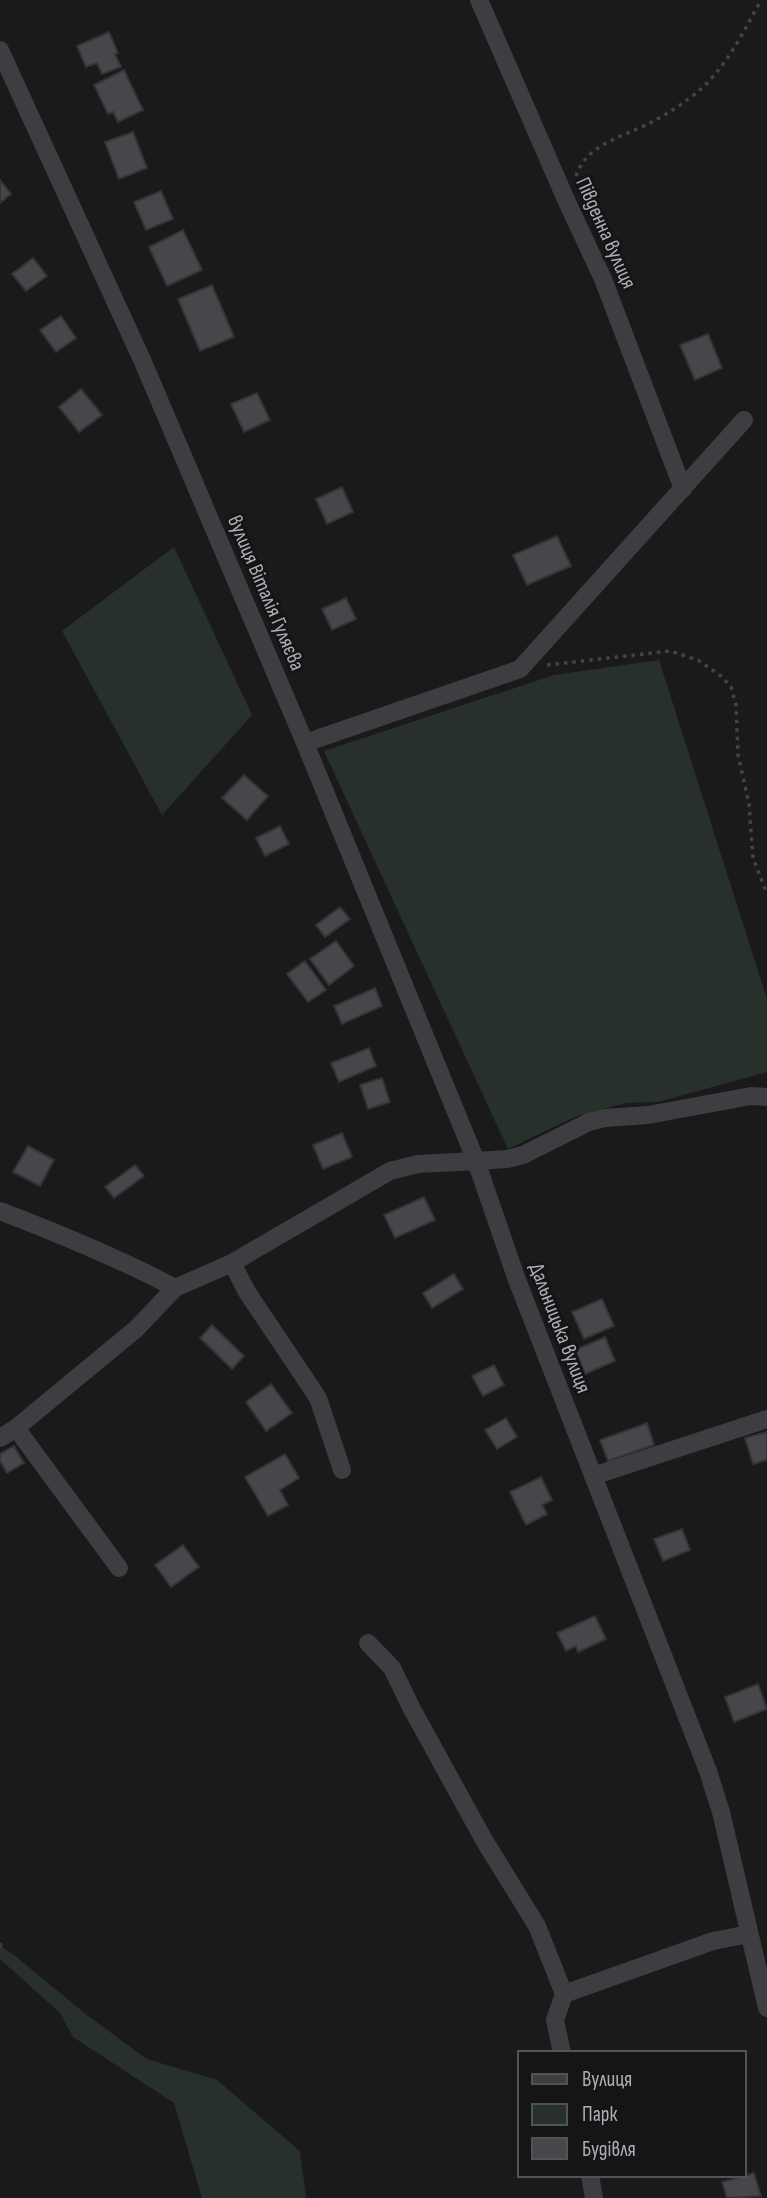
<svg xmlns="http://www.w3.org/2000/svg" width="767" height="2198" font-family="'Sofia Sans Condensed',sans-serif">
  <style>
    .green { fill: #28302b }
    .lines { fill: none; stroke-linecap: round; stroke-linejoin: round }
    .stream { stroke: #353a43; stroke-width: 5 }
    .building { fill: #47474b; stroke: #343437; stroke-width: 2 }
    .path { stroke: #434449; stroke-width: 3.5; stroke-dasharray: 3.5 5; stroke-linecap: butt }
    .minor { stroke: #3d3d42; stroke-width: 18 }
    .labels { text-anchor: middle; dominant-baseline: central; stroke-width: 6; stroke-linejoin: round; paint-order: stroke }
    .street-label { font-size: 21px; fill: #aeafb9; stroke: #151516 }
  </style>
  <rect width="100%" height="100%" fill="#1a1a1b"/>
  <path class="green" d="M174 547 252 715 162 815 62 631Z
    M659 660 767 999V1072L658 1102 626 1103 577 1116 508 1149 324 751 554 675Z
    M0 1946 14 1955 88 2016 147 2059 217 2080 300 2151 306 2198H202L174 2103 73 2037 60 2013 0 1959Z"/>
  <g class="lines">
    <path class="stream" d="M0 1945V1946"/>
  </g>
  <path class="building" d="M109 32 118 53 115 54 121 67 102 74 97 63 86 67 77 46Z
    M124 70 143 110 118 122 113 112 108 114 94 85Z
    M133 132 147 168 119 179 105 142Z
    M0 180 11 194 0 203Z
    M161 191 173 219 146 230 134 202Z
    M183 230 202 270 167 286 149 247Z
    M33 258 47 276 26 291 12 274Z
    M212 285 234 337 200 351 178 299Z
    M61 316 76 338 56 352 40 330Z
    M708 334 722 368 695 380 680 345Z
    M81 389 102 415 79 432 59 407Z
    M257 393 270 420 244 432 231 404Z
    M342 487 353 512 327 524 316 499Z
    M557 536 571 566 527 585 513 555Z
    M346 598 356 619 332 630 322 609Z
    M244 775 268 796 247 820 222 798Z
    M280 826 289 844 265 856 256 838Z
    M340 907 350 919 325 937 316 925Z
    M336 941 354 966 329 985 310 959Z
    M305 961 326 990 308 1002 287 974Z
    M375 988 382 1006 342 1024 334 1006Z
    M369 1048 376 1066 339 1082 331 1063Z
    M382 1078 390 1102 368 1109 360 1085Z
    M342 1133 352 1157 323 1169 313 1145Z
    M28 1146 54 1160 40 1186 13 1172Z
    M135 1165 144 1176 114 1198 105 1187Z
    M424 1197 435 1220 395 1238 384 1215Z
    M454 1274 463 1289 432 1308 423 1293Z
    M602 1299 614 1326 584 1339 572 1312Z
    M212 1325 244 1356 232 1369 200 1338Z
    M605 1337 615 1361 585 1374 575 1350Z
    M494 1365 504 1385 483 1396 472 1376Z
    M271 1384 292 1413 266 1431 246 1402Z
    M506 1418 517 1437 497 1449 485 1430Z
    M647 1423 654 1445 608 1461 600 1440Z
    M767 1432V1460L753 1464 745 1438Z
    M14 1446 24 1463 7 1473 0 1461V1454Z
    M285 1454 299 1478 280 1490 288 1505 268 1516 245 1477Z
    M541 1477 552 1500 542 1505 547 1514 526 1525 510 1492Z
    M682 1529 690 1550 663 1561 654 1539Z
    M183 1545 199 1567 171 1587 155 1565Z
    M595 1616 606 1639 578 1652 576 1646 566 1651 557 1633Z
    M758 1684 767 1709 734 1722 725 1697Z
    M754 2173 761 2196 727 2198 722 2182Z"/>
  <g class="lines">
    <path class="path" d="M576 176C586 144 625 136 652 122 669 113 687 101 701 89 728 64 744 31 761 0
      M547 665 670 651 698 660 721 676 731 687 736 705 738 755 749 804 753 858 767 894"/>
    <path class="minor" d="M479 0 567 202 603 279 683 489
      M0 50 143 362 305 743 476 1161 507 1159 523 1155 589 1122 605 1118 648 1115 751 1096 767 1097
      M305 743 520 669 744 420
      M0 1211C60 1234 119 1258 175 1288L232 1263 390 1171 418 1164 476 1161 517 1280 708 1771 721 1812 767 2008
      M232 1263 247 1292 318 1398 342 1470
      M16 1428 119 1568
      M0 1438 16 1428 136 1329 175 1288
      M593 1476 767 1419
      M368 1643 392 1668 412 1709 484 1840 537 1926 564 1994 555 2020 562 2053
      M564 1994 713 1941 749 1934
      M590 2175 594 2198"/>
  </g>
  <g class="labels">
    <g class="street-label">
      <text transform="translate(606 233) rotate(66)">Південна вулиця</text>
      <text transform="translate(266 593) rotate(67)">вулиця Віталія Гуляєва</text>
      <text transform="translate(560 1328) rotate(69)">Дальницька вулиця</text>
    </g>
  </g>
  <rect x="518" y="2051" width="228" height="126" fill="#151516" stroke="#525357" stroke-width="2"/>
  <rect x="532" y="2074" width="35" height="10" fill="#3d3d42" stroke="#525357" stroke-width="2"/>
  <text x="582" y="2086" font-size="21" fill="#aeafb9">Вулиця</text>
  <rect x="532" y="2104" width="35" height="21" fill="#28302b" stroke="#525357" stroke-width="2"/>
  <text x="582" y="2121" font-size="21" fill="#aeafb9">Парк</text>
  <rect x="532" y="2138" width="35" height="21" fill="#47474b" stroke="#525357" stroke-width="2"/>
  <text x="582" y="2156" font-size="21" fill="#aeafb9">Будівля</text>
</svg>
